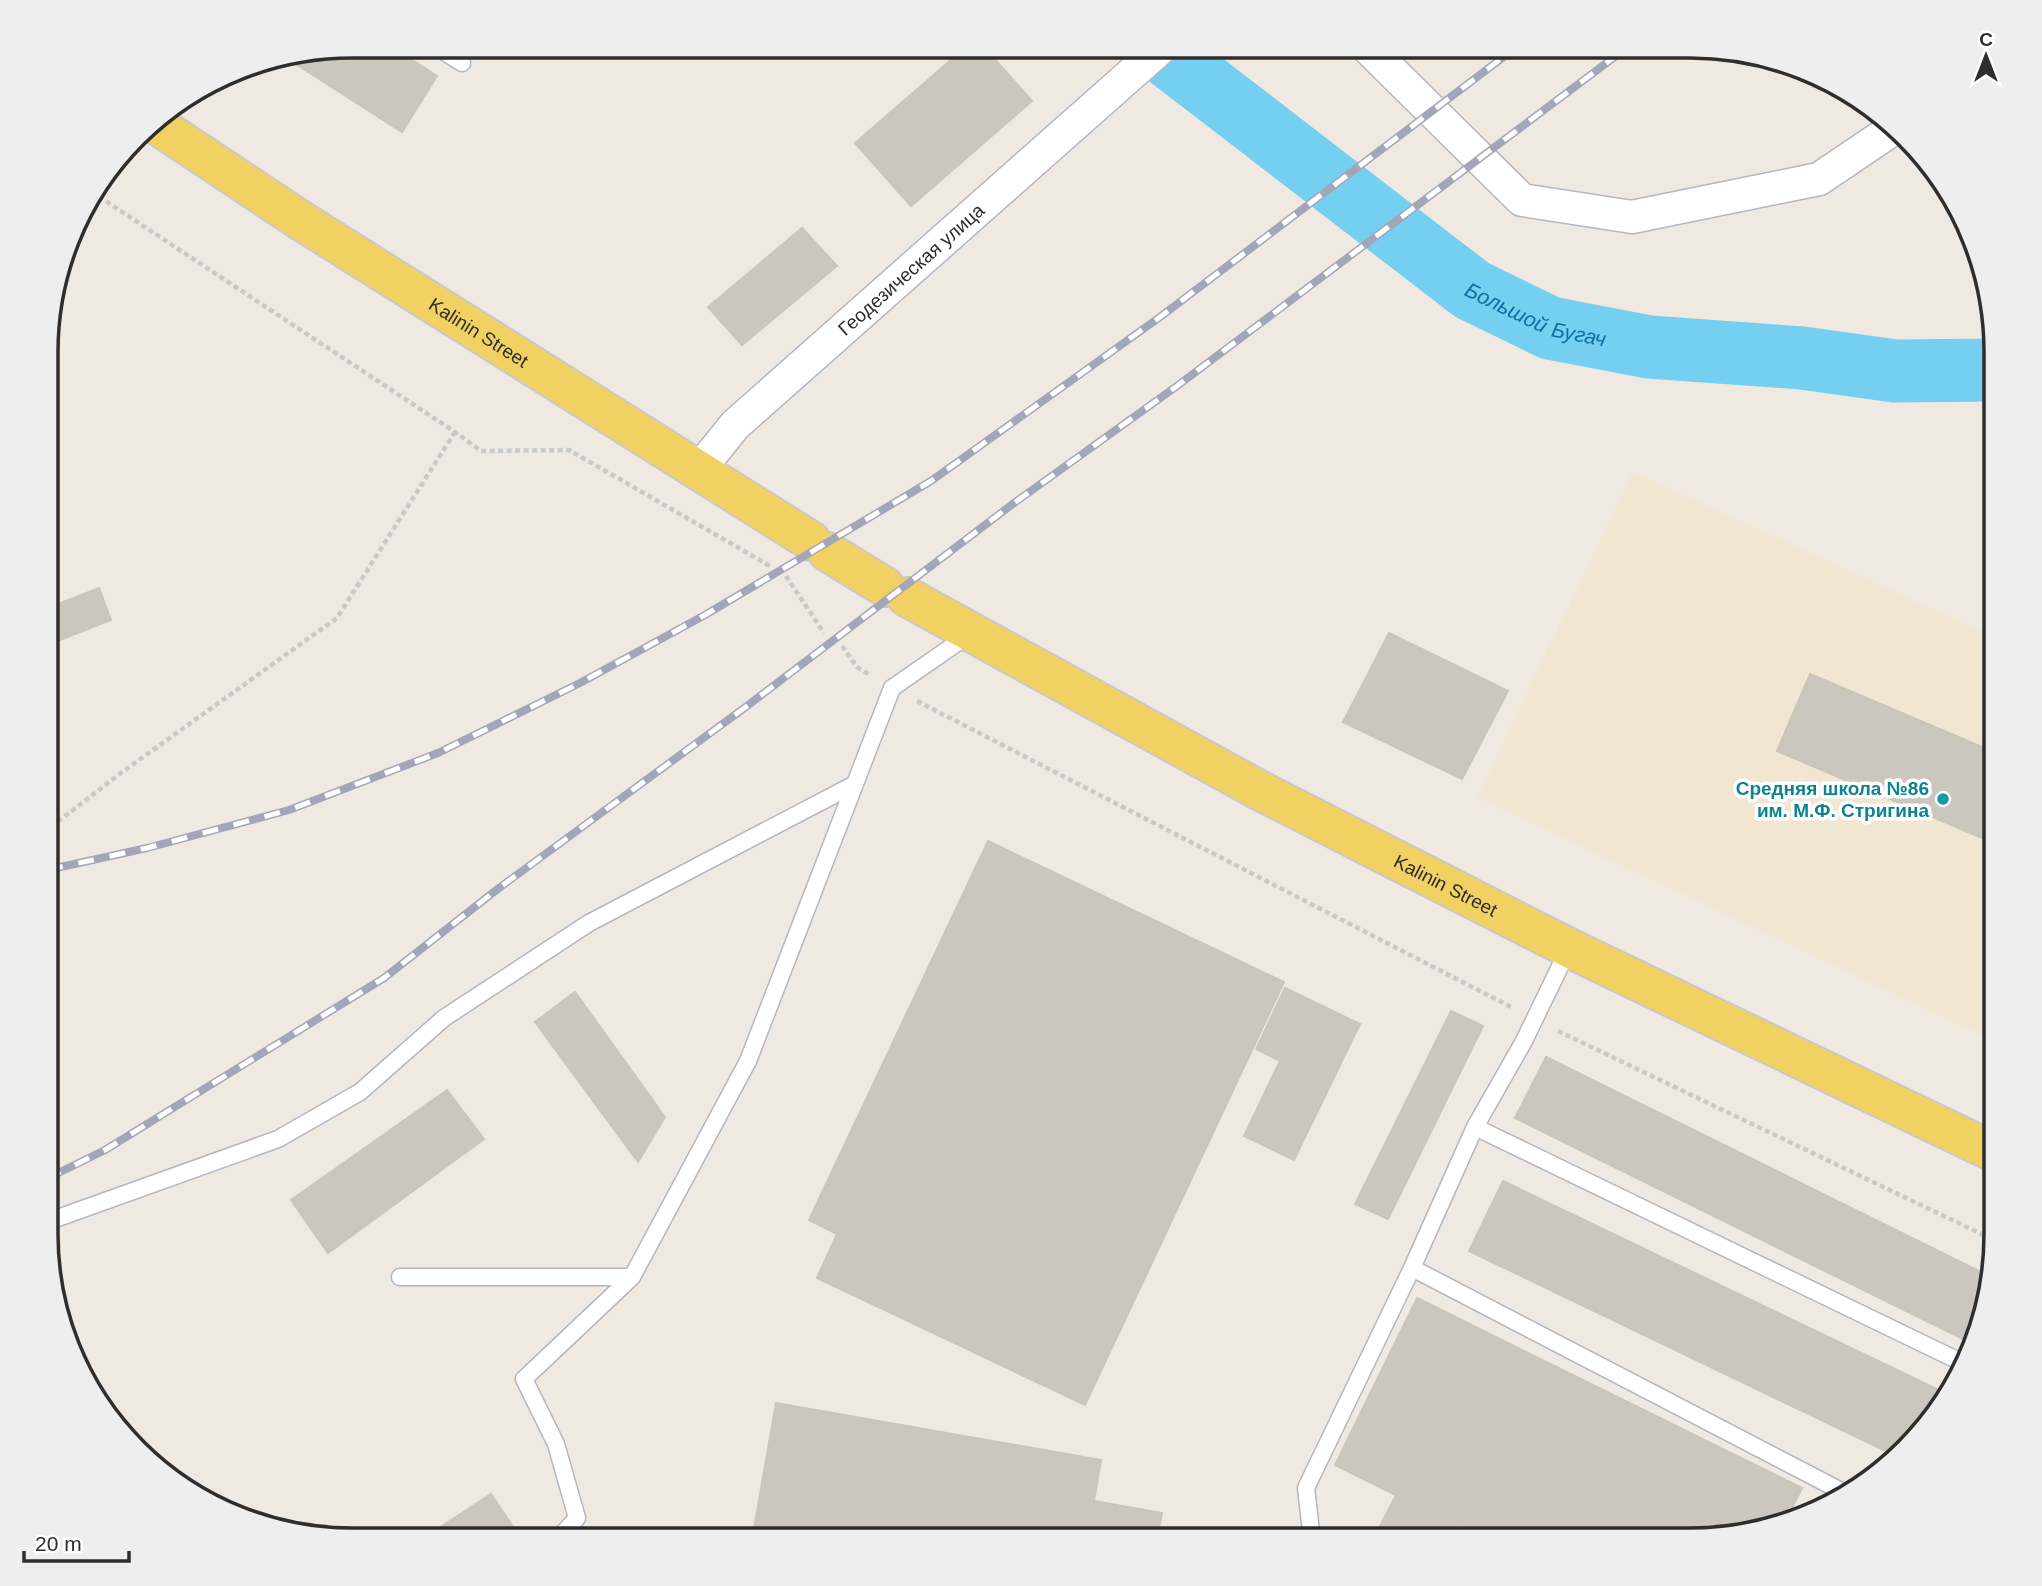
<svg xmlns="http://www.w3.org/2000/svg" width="2042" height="1586" font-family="Arial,sans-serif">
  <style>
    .education { fill: #f0e6d1 }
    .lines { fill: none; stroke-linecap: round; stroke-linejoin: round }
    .river { stroke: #75cff0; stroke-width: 63 }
    .building { fill: #cbc7bf; stroke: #cbc5ba; stroke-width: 2 }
    .service-casing { stroke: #b4b7c1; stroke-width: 19 }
    .minor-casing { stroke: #b4b7c1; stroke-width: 35 }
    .primary-casing { stroke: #c9c9c9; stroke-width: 42 }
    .path { stroke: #c9c9c9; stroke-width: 4.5; stroke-dasharray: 5 3.5; stroke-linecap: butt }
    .service { stroke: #fff; stroke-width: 16 }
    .minor { stroke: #fff; stroke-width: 32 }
    .primary { stroke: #f2d163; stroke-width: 38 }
    .rail-casing { stroke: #a3a6b8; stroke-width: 8 }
    .rail { stroke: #fff; stroke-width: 5; stroke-dasharray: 16; stroke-linecap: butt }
    .culture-dot { fill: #0f9aa8; stroke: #fff; stroke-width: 2.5 }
    .labels { text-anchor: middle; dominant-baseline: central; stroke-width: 7; stroke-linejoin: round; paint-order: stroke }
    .street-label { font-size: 19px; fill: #2e2e2e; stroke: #fff }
    .culture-label { font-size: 19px; font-weight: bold; fill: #0d838f; stroke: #fff; text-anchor: end }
    .water-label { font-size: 21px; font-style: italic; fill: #0d6fa3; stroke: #fff }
    .rim { fill: none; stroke: #2e2e2e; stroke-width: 3.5 }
  </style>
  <rect width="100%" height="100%" fill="#efe9e1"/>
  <path class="education" d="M1633 472 1996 638V1042L1477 797Z"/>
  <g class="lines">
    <path class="river" id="s1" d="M1155 46 1472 290 1550 328 1649 347 1802 358 1895 371 1996 370"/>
  </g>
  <path class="building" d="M352 46H391L437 76 402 132 285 57Z
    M967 46H983L1032 101 911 206 855 143Z
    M802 228 837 266 742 345 708 307Z
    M99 588 111 620 47 645 48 608Z
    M1389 633 1508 691 1462 779 1343 722Z
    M1810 674 1996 753V844L1777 751Z
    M988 841 1284 982 1085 1405 817 1278 837 1234 809 1220Z
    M1285 988 1360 1024 1294 1160 1244 1136 1280 1061 1256 1049Z
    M575 992 665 1117 638 1162 535 1022Z
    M1451 1011 1483 1026 1388 1219 1355 1204Z
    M1546 1057 1991 1277 1975 1345 1515 1118Z
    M447 1090 484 1139 328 1253 291 1200Z
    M1503 1181 1947 1394 1920 1436 1894 1455 1469 1251Z
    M1417 1298 1802 1488 1785 1522 1690 1541 1498 1540 1458 1521 1448 1540H1373L1396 1495 1335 1465Z
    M776 1403 1101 1460 1094 1501 1162 1513 1157 1540H752Z
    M491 1494 522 1540H421Z
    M1458 1521 1498 1540H1448Z"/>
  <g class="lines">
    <defs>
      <path id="service" d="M435 46 462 63
        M1475 1127 1965 1364
        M55 1219 278 1139 360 1092 444 1018 589 923 855 784
        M1412 1268 1843 1492
        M400 1277H632
        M557 1540 577 1518 556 1444 524 1379 632 1277 748 1061 892 688 970 634
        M1312 1540 1306 1488 1412 1268 1475 1127 1524 1041 1569 948"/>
      <g id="minor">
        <path d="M1366 46 1522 200 1632 217 1819 179 1896 127"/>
        <path id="s2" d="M698 471 735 425 1163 46"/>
      </g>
      <g id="primary">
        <path id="s3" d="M151 121 300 220 811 541"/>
        <path d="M828 552 885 587"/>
        <path id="s4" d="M907 597 1259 790 1569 948 1996 1153"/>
      </g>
    </defs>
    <use href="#service" class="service-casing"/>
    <use href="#minor" class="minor-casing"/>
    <use href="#primary" class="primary-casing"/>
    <path class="path" d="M92 192 455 432 481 451 569 450 770 566
      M786 576 824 633
      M842 646 857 667 870 675
      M917 701 1513 1008
      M47 895 52 826 121 773 337 618 455 432
      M1558 1031 1996 1241"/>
    <use href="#service" class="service"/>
    <use href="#minor" class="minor"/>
    <use href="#primary" class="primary"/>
    <defs>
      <path id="rail" d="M47 870 147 848 289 810 438 753 580 683 705 615 931 481 1160 317 1518 46
        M46 1179 105 1150 384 978 499 888 747 706 1010 506 1177 386 1629 46"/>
    </defs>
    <use href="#rail" class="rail-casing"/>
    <use href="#rail" class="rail"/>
  </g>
  <circle class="culture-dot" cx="1943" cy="799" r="7"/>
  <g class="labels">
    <g class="street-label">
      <text stroke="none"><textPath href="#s2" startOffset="294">Геодезическая улица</textPath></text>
      <text stroke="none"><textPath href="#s3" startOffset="390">Kalinin Street</textPath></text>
      <text stroke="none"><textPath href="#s4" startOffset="611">Kalinin Street</textPath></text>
    </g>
    <g class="culture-label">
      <text x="1929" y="788">Средняя школа №86<tspan x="1929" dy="22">им. М.Ф. Стригина</tspan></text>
    </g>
    <g class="water-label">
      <text stroke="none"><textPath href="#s1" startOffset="469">Большой Бугач</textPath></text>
    </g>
  </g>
  <path d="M0 0H2042V1586H0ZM352 58H1690A294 294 0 0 1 1984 352V1234A294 294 0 0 1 1690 1528H352A294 294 0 0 1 58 1234V352A294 294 0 0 1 352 58Z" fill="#eee" fill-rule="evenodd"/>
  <path class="rim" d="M352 58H1690A294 294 0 0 1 1984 352V1234A294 294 0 0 1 1690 1528H352A294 294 0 0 1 58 1234V352A294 294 0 0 1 352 58Z"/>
  <g transform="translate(1986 56)" stroke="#ffffff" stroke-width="5" paint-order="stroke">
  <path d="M0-5L12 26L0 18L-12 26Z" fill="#2e2e2e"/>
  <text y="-10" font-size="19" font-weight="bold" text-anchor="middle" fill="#2e2e2e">С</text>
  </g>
  <path d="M24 1551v10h105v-10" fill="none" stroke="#2e2e2e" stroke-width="3.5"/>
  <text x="35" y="1551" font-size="21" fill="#2e2e2e" stroke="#ffffff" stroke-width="5" paint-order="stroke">20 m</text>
</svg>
